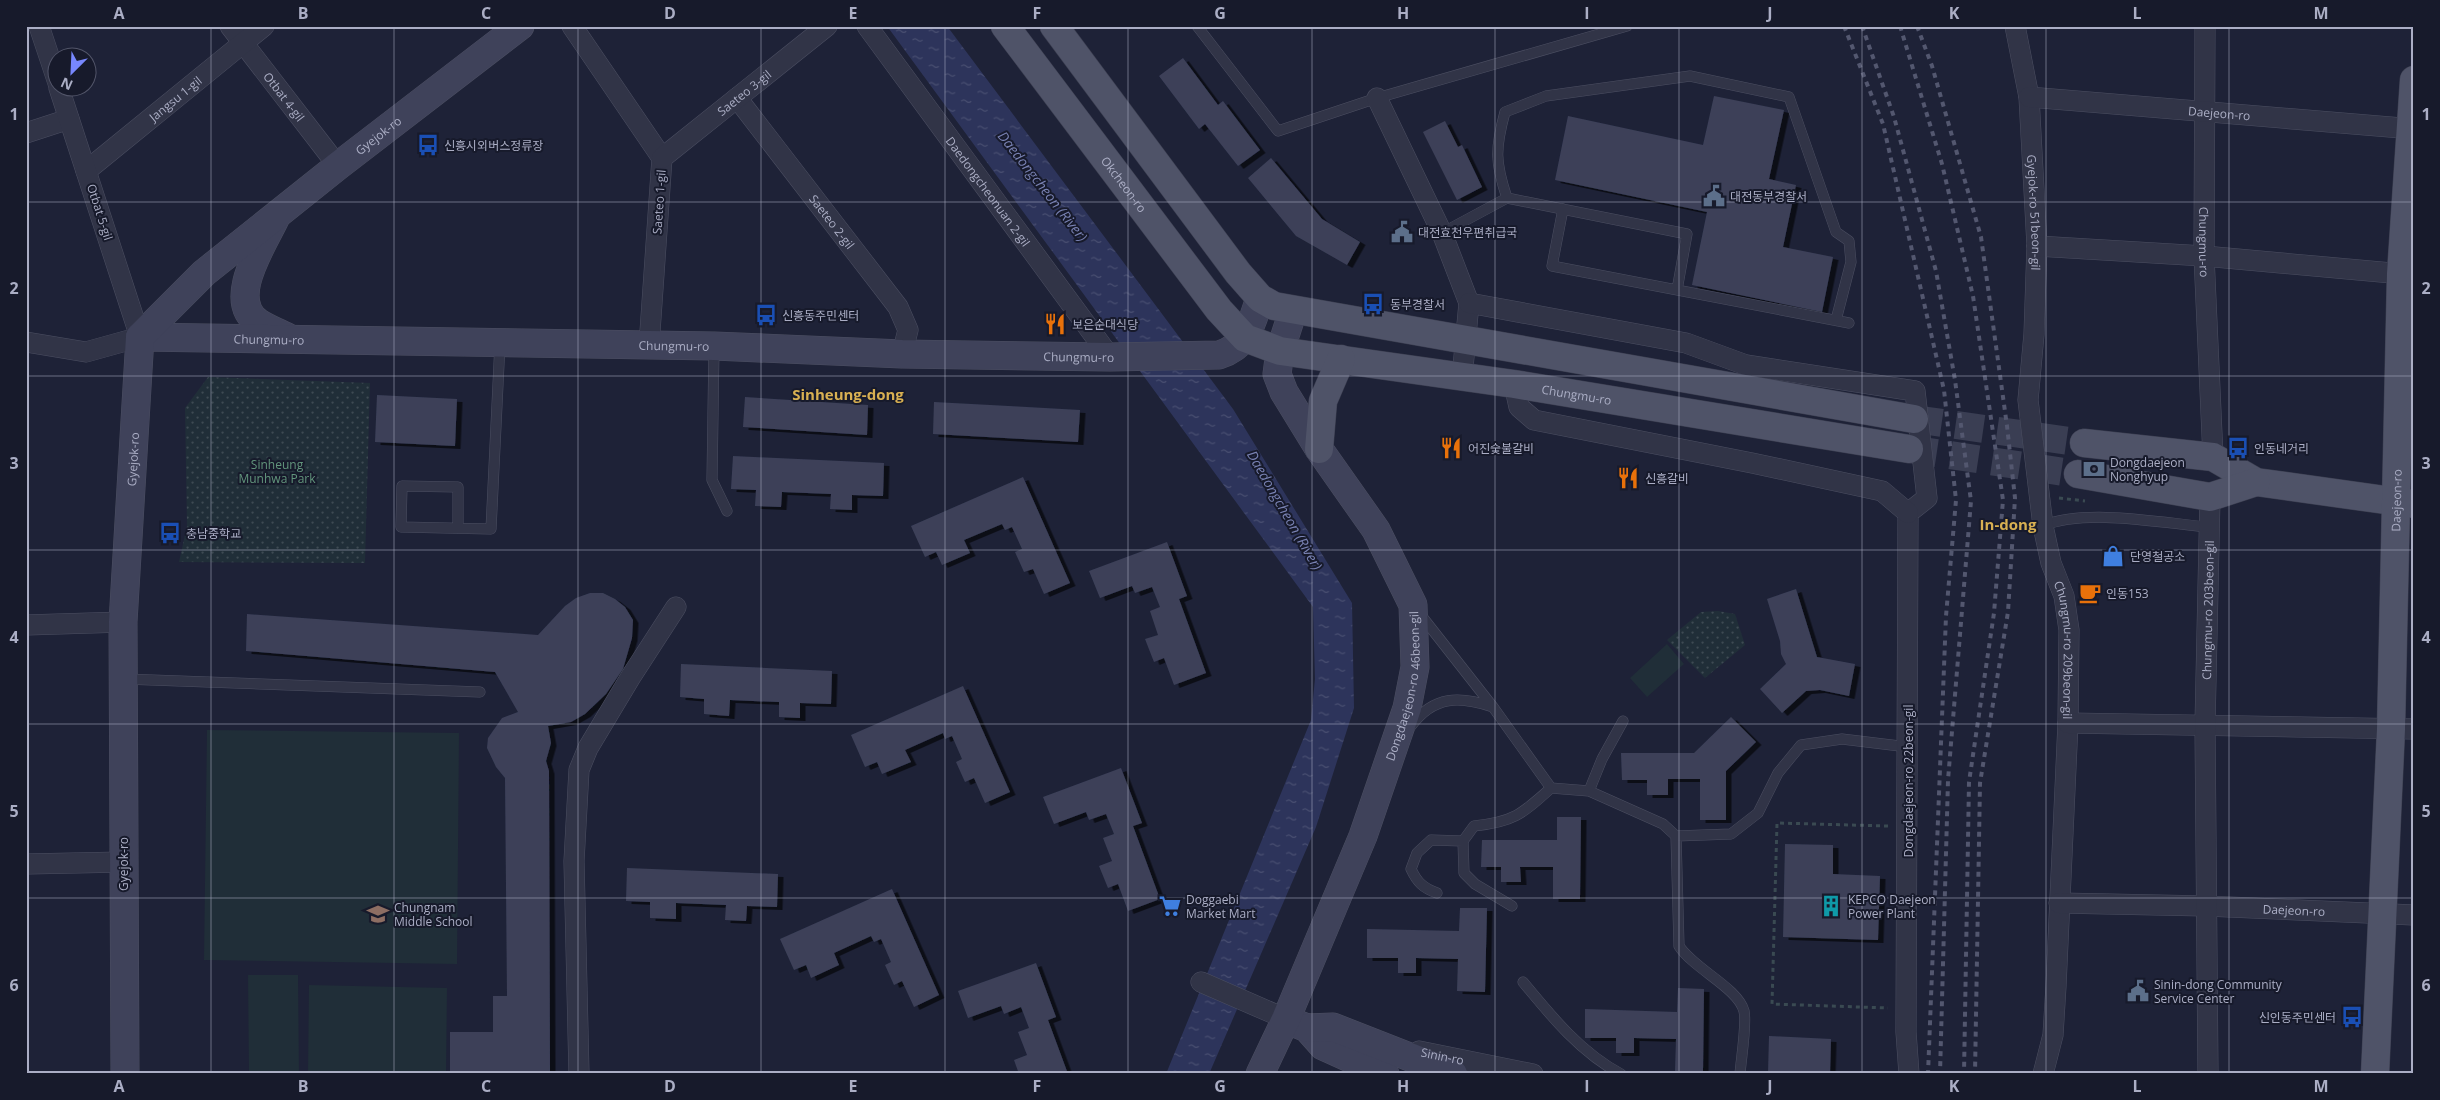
<svg xmlns="http://www.w3.org/2000/svg" width="2440" height="1100" font-family="'Open Sans','Noto Sans KR',sans-serif">
<style>
.park{fill:url(#park-dots)}
.pitch{fill:#202e38}
.water{fill:url(#water-ripples)}
.building{fill:#3c4059;filter:url(#shadow)}
.lines{fill:none;stroke-linecap:round;stroke-linejoin:round}
.primary-tunnel{stroke:#3a3e53;stroke-width:28;stroke-dasharray:28 14;stroke-linecap:butt}
.lane-casing{stroke:#4c4f62;stroke-width:11}
.street-casing{stroke:#4c4f62;stroke-width:21}
.secondary-casing{stroke:#4c4f62;stroke-width:29}
.primary-casing{stroke:#3b3e50;stroke-width:29}
.path{stroke:#3a4a52;stroke-width:3;stroke-dasharray:4 4;stroke-linecap:butt}
.lane{stroke:#313447;stroke-width:10}
.street{stroke:#313447;stroke-width:20}
.secondary{stroke:#3f425a;stroke-width:28}
.primary{stroke:#4f5368;stroke-width:28}
.rail{stroke:#53576f;stroke-width:4;stroke-dasharray:5 5;stroke-linecap:butt}
.grid{fill:none;stroke:#abaec5;stroke-width:1;stroke-opacity:0.55}
.labels{text-anchor:middle;dominant-baseline:central;stroke-width:4;stroke-linejoin:round;paint-order:stroke}
.street-label{font-size:12px;fill:#abaec5;stroke:#171a2b}
.poi-label{font-size:12px;fill:#abaec5;stroke:#171a2b;text-anchor:start}
.park-label{font-size:12px;fill:#62957c;stroke:#171a2b}
.water-label{font-size:14px;font-style:italic;fill:#7982b3;stroke:#171a2b}
.quarter-label{font-size:15px;font-weight:bold;fill:#d8b052;stroke:#171a2b}
.neatline{fill:none;stroke:#abaec5;stroke-width:2}
.grid-label{font-size:16px;text-anchor:middle;font-weight:bold;fill:#abaec5}
</style>
<defs>
<pattern id="park-dots" width="8" height="8" patternUnits="userSpaceOnUse" patternTransform="scale(1.25)"><rect width="8" height="8" fill="#202e38"/><path d="M2 2h.1M6 6h.1" fill="none" stroke="#3e4a53" stroke-width="1.8" stroke-linecap="round"/></pattern>
<pattern id="water-ripples" width="26" height="14" patternUnits="userSpaceOnUse" patternTransform="scale(1.25)"><rect width="26" height="14" fill="#2d345b"/><path d="M2 4q2-2 4 0t4 0M15 11q2-2 4 0t4 0" fill="none" stroke="#494f71"/></pattern>
<filter id="shadow"><feDropShadow dx="5.5" dy="3" stdDeviation="0" flood-color="#0009"/></filter>
</defs>
<rect width="100%" height="100%" fill="#1e2237"/>
<!-- park -->
<path class="park" d="M208,377L370,383L365,563L179,562L187,526L185,408Z
M1718,611L1735,614L1745,645L1705,678L1667,640L1701,612Z"/>
<!-- pitch -->
<path class="pitch" d="M1667,644L1684,664L1647,697L1630,678Z
M207,730L459,733L457,964L204,960Z
M248,975H298L299,1074H249Z
M309,985L447,988L446,1074H308Z"/>
<!-- water -->
<path class="water" d="M887,26H947L1233,409L1352,603L1354,708L1316,827L1209,1074H1166L1311,720L1315,679L1313,607Z"/>
<!-- building -->
<path class="building" d="M1183,58L1218,105L1223,101L1260,150L1238,166L1205,124L1199,129L1159,76Z
M1714,96L1784,110L1769,179L1796,185L1783,247L1833,257L1822,312L1692,285L1707,212L1555,180L1568,116L1703,145Z
M1445,121L1458,147L1462,145L1482,187L1457,200L1423,132Z
M1271,158L1322,219L1360,242L1347,265L1296,236L1248,178Z
M377,395L457,399L455,446L375,442Z
M745,397L868,405L867,435L743,427Z
M934,402L1080,410L1078,442L933,434Z
M733,456L884,463L883,496L852,495V510L830,509L831,494L782,492L781,507L755,506L756,490L731,489Z
M1023,477L1070,583L1044,594L1033,569L1024,572L1015,552L1022,549L1012,527L1005,530L1002,524L964,540L970,553L942,565L936,552L925,557L911,526Z
M1167,542L1187,596L1179,599L1206,673L1174,685L1164,658L1154,662L1145,639L1158,635L1150,611L1160,607L1152,587L1135,593L1132,586L1100,598L1089,571Z
M1796,589L1817,657L1855,664L1849,696L1820,690L1806,691L1782,713L1760,689L1786,664L1781,654L1780,641L1767,599Z
M590,593H603L615,599L625,607L633,620L632,638L623,669L606,694L585,714L571,722L548,726L551,743L546,761L549,771L550,1074H450V1032H493V996H507L505,778L496,767L487,748L488,738L502,718L518,712L495,672L246,651L247,614L538,635L565,606L576,598Z
M681,664L832,671L831,704L800,703V718L779,717V702L730,700L729,716L704,714V699L680,697Z
M963,686L1010,792L985,803L974,778L965,782L956,762L962,759L952,736L945,739L943,733L905,750L911,762L882,774L877,762L865,767L851,735Z
M1731,717L1756,742L1726,771V820H1700V779H1668V795H1647V780H1622L1621,753H1694Z
M1121,768L1142,823L1133,826L1160,899L1128,911L1118,884L1108,888L1099,866L1112,861L1103,838L1114,834L1106,814L1089,820L1086,812L1054,824L1043,797Z
M1557,817H1581L1580,899H1553V867H1520L1521,882H1501V867H1481L1482,840H1557Z
M1785,844L1833,845V874L1880,876L1878,940L1783,937Z
M627,868L778,874L777,907L747,906L746,921L725,920L726,905L676,903V919L650,918V902L626,901Z
M892,889L939,995L914,1007L902,981L894,985L885,965L891,962L881,939L874,942L871,936L834,953L839,965L811,978L806,965L794,970L780,939Z
M1460,908H1487L1485,992L1457,991L1458,959L1416,958V973H1398V958H1367V929L1459,931Z
M1036,963L1056,1017L1048,1020L1068,1074H1019L1014,1060L1027,1055L1018,1032L1029,1028L1021,1007L1004,1014L1001,1006L968,1018L958,991Z
M1678,988L1704,989L1703,1072H1675L1676,1039L1634,1038V1053H1616V1038H1585V1009L1677,1012Z
M1769,1036L1831,1039L1830,1074H1768Z"/>
<g class="lines">
<!-- primary-tunnel -->
<path class="primary-tunnel" d="M1914,419L2084,443
M1909,449L2078,474"/>
<!-- lane casing -->
<g class="lane-casing">
<path id="lane" d="M1197,26L1278,131L1377,98L1627,26
M1507,198C1495,162 1495,149 1505,112L1546,96L1690,76L1789,97L1836,232L1849,241L1851,262L1836,320
M1563,209L1552,266L1849,323
M1442,233L1507,198L1687,234L1677,290
M714,347L712,480L727,511
M2043,526C2085,508 2162,523 2208,527
M458,528V487L402,486L401,527L491,529L500,343
M1420,614L1493,707L1551,788L1589,791L1663,824L1676,836L1679,946C1694,969 1738,988 1744,1011C1747,1024 1741,1059 1740,1074
M124,679L480,692
M1411,726C1434,695 1460,696 1493,707
M1589,791L1602,759L1623,721
M1676,836L1731,834L1758,813L1778,773L1801,745L1842,739L1908,747
M1437,893C1423,888 1417,882 1411,869L1417,853L1431,840L1463,841
M1512,906L1475,884L1464,873L1463,841L1474,826C1514,822 1522,814 1551,788
M1523,982C1551,1016 1581,1053 1621,1074"/>
</g>
<!-- street casing -->
<g class="street-casing">
<g id="street">
<path d="M39,26L58,83"/>
<path id="s1" d="M230,26L338,166"/>
<path d="M572,26L662,158L649,346"/>
<path id="s2" d="M867,26L1110,357"/>
<path id="s3" d="M2015,26L2029,97L2037,246L2034,334L2028,400L2043,526L2051,563L2064,596L2069,630L2068,723L2056,986L2053,1035L2043,1074"/>
<path id="s4" d="M2205,26L2204,256L2213,457"/>
<path id="s5" d="M2029,97L2414,129"/>
<path id="s6" d="M737,98L898,307L908,330L902,354"/>
<path d="M1377,98L1442,233L1469,303L1462,378"/>
<path d="M26,133L69,119"/>
<path id="s7" d="M662,158L827,26"/>
<path id="s8" d="M86,171L264,26"/>
<path d="M2037,246L2204,256L2414,275"/>
<path d="M1469,303L1686,343L1746,365L1915,391L1927,498L1908,513L1906,1032L1909,1074"/>
<path d="M26,342L86,352L140,337L59,88"/>
<path d="M1514,384L1519,407L1534,420L1752,463L1882,491L1908,513"/>
<path d="M26,625L123,622"/>
<path d="M2068,723L2414,729"/>
<path d="M26,864L123,862"/>
<path id="s9" d="M2059,903L2206,906L2414,915"/>
<path d="M1201,982L1286,1019"/>
<path id="s10" d="M1419,1051L1533,1074"/>
<path d="M579,1074L574,861L579,770L588,748L630,678L676,607"/>
<path id="s11" d="M2208,1074L2205,725L2210,497"/>
</g>
</g>
<!-- secondary casing -->
<g class="secondary-casing">
<g id="secondary">
<path d="M275,219C262,246 225,301 259,323C268,329 278,332 287,337"/>
<path id="s12" d="M140,337L714,346L902,354L1110,357L1219,355C1248,346 1251,324 1260,298"/>
<path d="M1297,1024L1307,1028L1323,1046L1385,1074"/>
<path d="M1307,1028L1333,1027L1453,1074"/>
<path id="s13" d="M125,1074L123,622L140,337L204,273L338,166L520,26"/>
<path id="s14" d="M1260,1074L1286,1019L1363,836L1407,708L1415,667L1413,605L1376,530L1319,449L1284,392L1277,374L1280,351L1293,311"/>
</g>
</g>
<!-- primary casing -->
<g class="primary-casing">
<g id="primary">
<path id="s15" d="M1005,26L1219,310L1245,338L1280,351L1514,384L1909,449"/>
<path d="M1054,26L1238,273L1260,298L1274,306L1914,419"/>
<path d="M2084,443L2213,457L2256,482L2414,504"/>
<path d="M1319,449L1323,401L1341,359"/>
<path d="M2078,474L2210,497L2256,482"/>
<path id="s16" d="M2375,1074L2391,729L2401,274L2414,80"/>
</g>
</g>
<!-- path -->
<path class="path" d="M2059,498L2085,501
M1888,826L1777,823L1772,1004L1888,1008"/>
<!-- lane -->
<use href="#lane" class="lane"/>
<!-- street -->
<use href="#street" class="street"/>
<!-- secondary -->
<use href="#secondary" class="secondary"/>
<!-- primary -->
<use href="#primary" class="primary"/>
<!-- rail -->
<path class="rail" d="M1844,26L1883,124L1944,390L1956,500L1946,616L1928,1074
M1862,26L1894,117L1936,271L1955,380L1971,501L1948,780L1940,1074
M1900,26L1942,164L1973,296L2003,500L1994,613L1969,782L1964,1074
M1917,26L1932,66L1981,237L2007,426L2015,498L2008,612L1980,783L1975,1074"/>
</g>
<!-- grid -->
<path class="grid" d="M211,26V1074M394,26V1074M578,26V1074M761,26V1074M945,26V1074M1128,26V1074M1312,26V1074M1495,26V1074M1679,26V1074M1862,26V1074M2046,26V1074M2229,26V1074M26,202H2414M26,376H2414M26,550H2414M26,724H2414M26,898H2414"/>
<!-- icons -->
<defs>
<g id="bus-bare" transform="scale(1.725)"><path d="M-5-6H5V4H4V6H2V4H-2V6H-4V4H-5ZM-3.5-4V0h7V-4ZM-3.5 1.2v1.5H-2V1.2ZM2 1.2v1.5H3.5V1.2Z" fill="#1a4fb4" stroke="#171a2b" stroke-width="2.5" paint-order="stroke"/></g>
<g id="civic-bare" transform="scale(1.725)"><path d="M-.6-6.5H3V-4.5H.6V-3L4-1V1h2V6H-6V1h2V-1L-.6-3ZM-1.2 2.5V6h2.4V2.5Z" fill="#5c6f8a" stroke="#171a2b" stroke-width="2.5" paint-order="stroke"/></g>
<g id="restaurant-bare" transform="scale(1.725)"><path d="M-5-6h1v4h1v-4h1v4h1v-4h1v5L-1.5 .5V6h-2V.5L-5-1ZM5-6V6H3V1.5H1.5Q1.5-4 5-6Z" fill="#e8710a" stroke="#171a2b" stroke-width="2.5" paint-order="stroke"/></g>
<g id="bank-bare" transform="scale(1.725)"><path d="M-6-4H6V4H-6ZM0-2.3a2.3 2.3 0 1 0 0 4.6a2.3 2.3 0 1 0 0-4.6Z" fill="#5c6f8a" stroke="#171a2b" stroke-width="2.5" paint-order="stroke"/></g>
<g id="shop-bare" transform="scale(1.725)"><path d="M-5-2.5h2.3a2.7 3.5 0 0 1 5.4 0H5L5.5 6h-11ZM-1.5-2.5h3a1.5 2.3 0 0 0-3 0Z" fill="#3f7fe0" stroke="#171a2b" stroke-width="2.5" paint-order="stroke"/></g>
<g id="cafe-bare" transform="scale(1.725)"><path d="M-5.5-4.5H6V0H3Q3 3.5 0 3.5H-2.5Q-5.5 3.5-5.5 0ZM3-3.2v2h1.7v-2ZM-6 4.5H4V6H-6Z" fill="#e8710a" stroke="#171a2b" stroke-width="2.5" paint-order="stroke"/></g>
<g id="supermarket-bare" transform="scale(1.725)"><path d="M-6-5.5h2.5l.6 2H6L4.5 2H-2.5L-4.4-4H-6ZM-1.5 3.2a1.3 1.3 0 1 0 .1 0ZM3 3.2a1.3 1.3 0 1 0 .1 0Z" fill="#3f7fe0" stroke="#171a2b" stroke-width="2.5" paint-order="stroke"/></g>
<g id="building-bare" transform="scale(1.725)"><path d="M-4-6H4V6H1V3H-1V6H-4ZM-2.5-4.3h1.7v1.8h-1.7ZM.8-4.3h1.7v1.8H.8ZM-2.5-1h1.7V.8h-1.7ZM.8-1h1.7V.8H.8Z" fill="#0f9aa8" stroke="#171a2b" stroke-width="2.5" paint-order="stroke"/></g>
<g id="school-bare" transform="scale(1.725)"><path d="M0-5L7-2L0 1L-7-2ZM-4 1L0 2.5L4 1V4Q0 6-4 4Z" fill="#8d6e63" stroke="#171a2b" stroke-width="2.5" paint-order="stroke"/></g>
</defs>
<g fill-rule="evenodd">
<use href="#bus-bare" x="428" y="145"/>
<use href="#civic-bare" x="1714" y="196"/>
<use href="#civic-bare" x="1402" y="232"/>
<use href="#bus-bare" x="1373" y="304"/>
<use href="#bus-bare" x="766" y="315"/>
<use href="#restaurant-bare" x="1055" y="324"/>
<use href="#restaurant-bare" x="1451" y="448"/>
<use href="#bus-bare" x="2238" y="448"/>
<use href="#bank-bare" x="2094" y="469"/>
<use href="#restaurant-bare" x="1628" y="478"/>
<use href="#bus-bare" x="170" y="533"/>
<use href="#shop-bare" x="2113" y="556"/>
<use href="#cafe-bare" x="2090" y="593"/>
<use href="#supermarket-bare" x="1170" y="906"/>
<use href="#building-bare" x="1831" y="906"/>
<use href="#school-bare" x="378" y="914"/>
<use href="#civic-bare" x="2138" y="991"/>
<use href="#bus-bare" x="2352" y="1017"/>
</g>
<g class="labels">
<!-- street labels -->
<g class="street-label">
<text stroke="none"><textPath href="#s7" startOffset="105">Saeteo 3-gil</textPath></text>
<text stroke="none"><textPath href="#s1" startOffset="89">Otbat 4-gil</textPath></text>
<text stroke="none"><textPath href="#s8" startOffset="115">Jangsu 1-gil</textPath></text>
<text stroke="none"><textPath href="#s5" startOffset="191">Daejeon-ro</textPath></text>
<text stroke="none"><textPath href="#s13" startOffset="1050">Gyejok-ro</textPath></text>
<text stroke="none"><textPath href="#s15" startOffset="198">Okcheon-ro</textPath></text>
<text stroke="none"><textPath href="#s2" startOffset="205">Daedongcheonuan 2-gil</textPath></text>
<text transform="translate(659 202) rotate(-86)">Saeteo 1-gil</text>
<text transform="translate(100 212) rotate(72)">Otbat 5-gil</text>
<text stroke="none"><textPath href="#s3" startOffset="188">Gyejok-ro 51beon-gil</textPath></text>
<text stroke="none"><textPath href="#s6" startOffset="156">Saeteo 2-gil</textPath></text>
<text stroke="none"><textPath href="#s4" startOffset="216">Chungmu-ro</textPath></text>
<text stroke="none"><textPath href="#s12" startOffset="129">Chungmu-ro</textPath></text>
<text stroke="none"><textPath href="#s12" startOffset="534">Chungmu-ro</textPath></text>
<text stroke="none"><textPath href="#s12" startOffset="939">Chungmu-ro</textPath></text>
<text stroke="none"><textPath href="#s15" startOffset="731">Chungmu-ro</textPath></text>
<text stroke="none"><textPath href="#s13" startOffset="615">Gyejok-ro</textPath></text>
<text stroke="none"><textPath href="#s16" startOffset="574">Daejeon-ro</textPath></text>
<text stroke="none"><textPath href="#s11" startOffset="464">Chungmu-ro 203beon-gil</textPath></text>
<text stroke="none"><textPath href="#s3" startOffset="630">Chungmu-ro 209beon-gil</textPath></text>
<text stroke="none"><textPath href="#s14" startOffset="416">Dongdaejeon-ro 46beon-gil</textPath></text>
<text transform="translate(1908 781) rotate(-90)">Dongdaejeon-ro 22beon-gil</text>
<text transform="translate(123 864) rotate(-90)">Gyejok-ro</text>
<text stroke="none"><textPath href="#s9" startOffset="235">Daejeon-ro</textPath></text>
<text stroke="none"><textPath href="#s10" startOffset="24">Sinin-ro</textPath></text>
</g>
<!-- poi labels -->
<g class="poi-label">
<text x="444" y="145">신흥시외버스정류장</text>
<text x="1730" y="196">대전동부경찰서</text>
<text x="1418" y="232">대전효천우편취급국</text>
<text x="1390" y="304">동부경찰서</text>
<text x="782" y="315">신흥동주민센터</text>
<text x="1072" y="324">보은순대식당</text>
<text x="1468" y="448">어진숯불갈비</text>
<text x="2254" y="448">인동네거리</text>
<text x="2110" y="462">Dongdaejeon<tspan x="2110" dy="14">Nonghyup</tspan></text>
<text x="1645" y="478">신흥갈비</text>
<text x="186" y="533">충남중학교</text>
<text x="2130" y="556">단영철공소</text>
<text x="2106" y="593">인동153</text>
<text x="1186" y="899">Doggaebi<tspan x="1186" dy="14">Market Mart</tspan></text>
<text x="1848" y="899">KEPCO Daejeon<tspan x="1848" dy="14">Power Plant</tspan></text>
<text x="394" y="907">Chungnam<tspan x="394" dy="14">Middle School</tspan></text>
<text x="2154" y="984">Sinin-dong Community<tspan x="2154" dy="14">Service Center</tspan></text>
<text x="2336" y="1017" text-anchor="end">신인동주민센터</text>
</g>
<!-- park labels -->
<g class="park-label">
<text x="277" y="464">Sinheung<tspan x="277" dy="14">Munhwa Park</tspan></text>
</g>
<!-- water labels -->
<g class="water-label">
<text transform="translate(1043 186) rotate(52)">Daedongcheon (River)</text>
<text transform="translate(1285 510) rotate(60)">Daedongcheon (River)</text>
</g>
<!-- quarter labels -->
<g class="quarter-label">
<text x="848" y="394">Sinheung-dong</text>
<text x="2008" y="524">In-dong</text>
</g>
</g>
<!-- border -->
<rect width="2440" height="1100" fill="none" stroke="#171a2b" stroke-width="55"/>
<!-- north arrow -->
<g transform="translate(72 72) rotate(204)"><circle r="24" fill="#171a2b" stroke="#525569"/>
<path d="M0-4L9 19L0 12L-9 19Z" fill="#7787fd"/>
<text y="-8" font-size="14" font-weight="bold" text-anchor="middle" fill="#abaec5">N</text>
</g>
<rect x="28" y="28" width="2384" height="1044" class="neatline"/>
<g class="grid-label">
<text x="119" y="19">A</text>
<text x="303" y="19">B</text>
<text x="486" y="19">C</text>
<text x="670" y="19">D</text>
<text x="853" y="19">E</text>
<text x="1037" y="19">F</text>
<text x="1220" y="19">G</text>
<text x="1403" y="19">H</text>
<text x="1587" y="19">I</text>
<text x="1770" y="19">J</text>
<text x="1954" y="19">K</text>
<text x="2137" y="19">L</text>
<text x="2321" y="19">M</text>
<text x="14" y="120">1</text>
<text x="2426" y="120">1</text>
<text x="14" y="294">2</text>
<text x="2426" y="294">2</text>
<text x="14" y="469">3</text>
<text x="2426" y="469">3</text>
<text x="14" y="643">4</text>
<text x="2426" y="643">4</text>
<text x="14" y="817">5</text>
<text x="2426" y="817">5</text>
<text x="14" y="991">6</text>
<text x="2426" y="991">6</text>
<text x="119" y="1092">A</text>
<text x="303" y="1092">B</text>
<text x="486" y="1092">C</text>
<text x="670" y="1092">D</text>
<text x="853" y="1092">E</text>
<text x="1037" y="1092">F</text>
<text x="1220" y="1092">G</text>
<text x="1403" y="1092">H</text>
<text x="1587" y="1092">I</text>
<text x="1770" y="1092">J</text>
<text x="1954" y="1092">K</text>
<text x="2137" y="1092">L</text>
<text x="2321" y="1092">M</text>
</g>
</svg>
